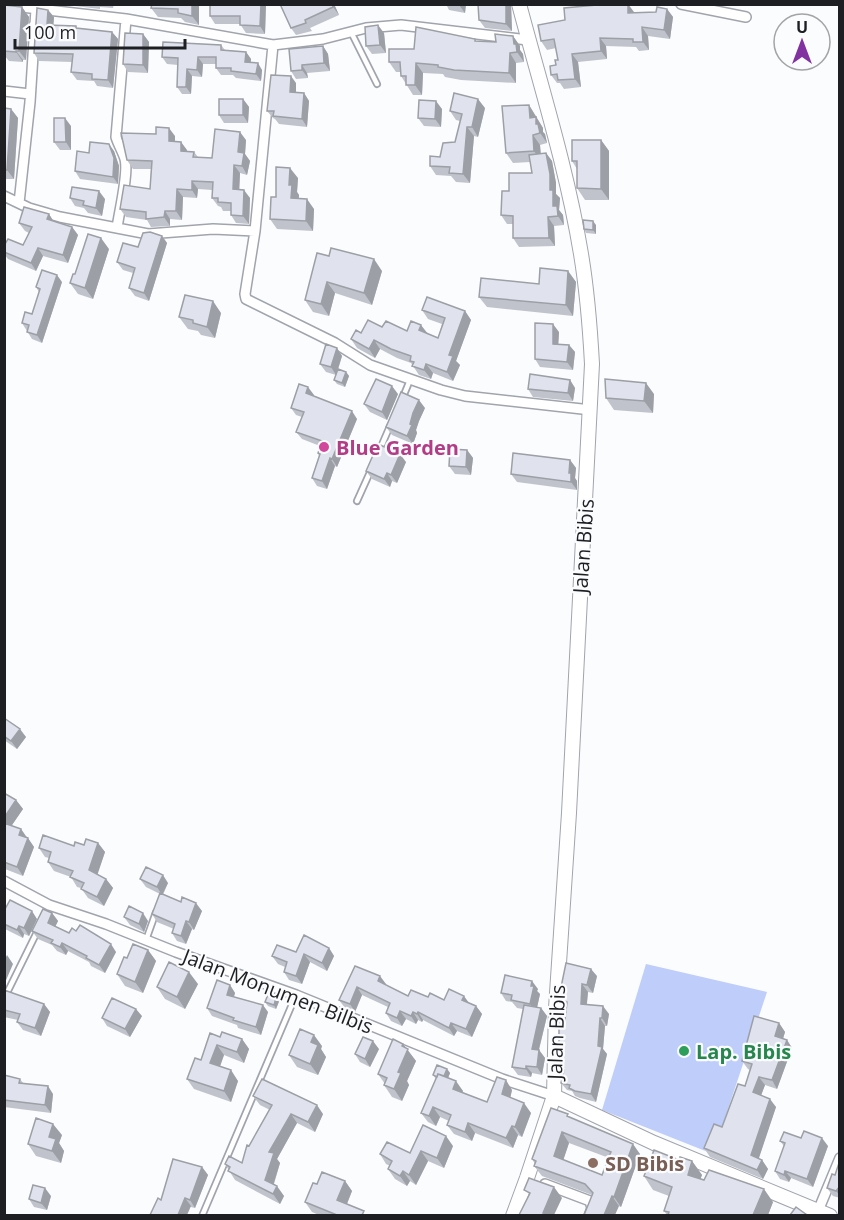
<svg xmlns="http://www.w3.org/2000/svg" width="844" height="1220" font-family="'Open Sans',sans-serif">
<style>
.green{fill:#becdf9}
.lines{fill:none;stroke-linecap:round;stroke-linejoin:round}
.lane-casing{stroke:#a1a4ad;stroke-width:8}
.street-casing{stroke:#a1a4ad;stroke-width:12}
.secondary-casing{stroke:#a1a4ad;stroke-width:16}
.lane{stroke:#fff;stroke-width:4.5}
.street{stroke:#fff;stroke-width:9}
.secondary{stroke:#fff;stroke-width:14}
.wall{fill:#c1c3cc;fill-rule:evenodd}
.shaded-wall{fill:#9d9fa6}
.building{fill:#e0e3ed;stroke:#9d9fa6;stroke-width:1.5;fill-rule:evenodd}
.hotel-dot{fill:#d1479c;stroke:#fbfcfe;stroke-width:2}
.leisure-dot{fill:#2e9e5b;stroke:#fbfcfe;stroke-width:2}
.education-dot{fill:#8d6e63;stroke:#fbfcfe;stroke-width:2}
.labels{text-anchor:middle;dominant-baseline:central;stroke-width:4.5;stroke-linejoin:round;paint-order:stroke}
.hotel-label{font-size:20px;font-weight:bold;fill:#b23c85;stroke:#fbfcfe;text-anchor:start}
.street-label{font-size:20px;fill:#1d1f22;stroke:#fbfcfe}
.leisure-label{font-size:20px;font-weight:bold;fill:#27864d;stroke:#fbfcfe;text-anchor:start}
.education-label{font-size:20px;font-weight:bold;fill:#785e54;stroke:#fbfcfe;text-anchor:start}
</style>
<rect width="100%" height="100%" fill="#fbfcfe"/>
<!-- green -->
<path class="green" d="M646,964L767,992L713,1154L602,1110Z"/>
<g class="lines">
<!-- lane casing -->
<g class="lane-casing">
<path id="lane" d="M351,32L377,84
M403,397L410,380
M380,449L390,426
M357,501L371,470
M146,940L156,912
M4,999L37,932
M202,1216L296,995"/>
</g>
<!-- street casing -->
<g class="street-casing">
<path id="street" d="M681,4L746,17
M4,5L126,19L273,45L323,39L366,28L401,25L528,40
M273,45L255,231L245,294L246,299L335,343L370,365L441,390L465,396L591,410
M4,91L30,94
M4,196L29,208L60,217L148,234L213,229L255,231
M19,203L30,102L36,9
M117,228C119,212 129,173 125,159C123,152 118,144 116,137L126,19
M4,881L49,905L106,924L176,952L296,995L502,1079L554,1096
M545,1184L590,1201L592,1208L589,1216
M818,1211L840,1158"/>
</g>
<!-- secondary casing -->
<g class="secondary-casing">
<path id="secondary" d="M554,1096L654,1143L830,1216
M513,1216L527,1178L554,1096L556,1008L569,813L592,364C590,327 587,290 581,254C567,169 541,87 519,4"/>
</g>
<!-- lane -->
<use href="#lane" class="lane"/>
<!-- street -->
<use href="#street" class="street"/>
<!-- secondary -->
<use href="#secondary" class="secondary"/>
</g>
<!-- wall -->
<path class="wall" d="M59,4H114L113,8L100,7V9Z
M199,4V25L185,22L181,18L158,17L151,8Z
M210,4H266L265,34L246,33L240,24H215L210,16Z
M280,4H334L339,15L310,28L312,31L296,35L291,28Z
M446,4H466L465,13L449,10Z
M511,4L512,31L485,28L479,20Z
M4,5L22,7L29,17L26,60H23V62L9,61L4,55Z
M667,9L673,17L670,39L648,36L649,50L639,51L636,47L606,46L607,59L578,62L581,87L564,89L560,83H557L551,75L558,60L556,48L547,50L541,41L634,13L656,12Z
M48,10L54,17L53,25L76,26L77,28L112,32L118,39L113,88L97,86L94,81L77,80L71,72L72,62L39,61L34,53Z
M384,33L386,53L372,54L366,46Z
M143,34L149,42L148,73L128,72L123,64Z
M513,36L520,46V50L523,54L524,62L516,63V83L461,80L445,77L443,74L423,73L422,95H413L401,76V72H396L389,62L414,49L475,39L476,41L496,42Z
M221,45L225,50L246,52L251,59V62L262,70L261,81L236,78L233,75H221L216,68V64H203L202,77L192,76L191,94H182L177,87L178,65L167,64L162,57Z
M323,46L328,54L330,71L307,73L308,78L296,79L291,71Z
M296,83V92L304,93L309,101L307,127L279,124L275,119L273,118L267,111Z
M243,99L249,107L248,123H224L219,115Z
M529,105L543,128V132L545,134L547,143L540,145L541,153H546L552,161L556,183V194L560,198L559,210L563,215L564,225L554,226L555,246L519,247L513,238V224H507L501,215L509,191L532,173L530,162L513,163L506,153Z
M4,108L11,109L18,118L14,179H4Z
M485,108L478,137L474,136L470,183L456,182L451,176L436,175L430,166L455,142L460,121L456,120L450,111Z
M442,109L441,127L424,126L418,118Z
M71,126V150H60L54,142Z
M175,136V142H181L187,151L194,152L198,157L212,158L246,140L245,154L250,161L247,175L240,173L239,189L250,198L249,224L236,223L231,215V211H223L221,207L218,206L212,198V190L198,189L197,198L183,197L182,220L170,219V226L151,227L147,220L126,217L120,209L150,189L151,169H133L127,160Z
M601,140L609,151V200H585L577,188V169L572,161Z
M114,151L119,166L118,184L80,179L75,171L89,153Z
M298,178L297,192L299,195V199L314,209L313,231L277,229L270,219L276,197Z
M70,198L105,199L102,216L88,213L84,208L75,206Z
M49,214L53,221L72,227L78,235L68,263L43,256L36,271L8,259L4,254V246L23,245L29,233L25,231L19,223Z
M596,225V234L586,233L584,229Z
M162,236L167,243L149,301L135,296L129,288L133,273L123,270L117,262L138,247Z
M109,249L93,299L78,294L70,283L75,274Z
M329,256L382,271L372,305L335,293L329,316L313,312L305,300Z
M568,271L576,282L573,316L487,307L479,297L539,284Z
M62,282L42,343L32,339L22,323L32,314L39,292L36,287Z
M422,310L465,311L471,320L456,361L460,365L453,381L433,373L431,379L419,375L411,363L397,358L380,349L375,358L357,348L351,339L361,333L382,327L427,333L438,338L442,324L428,319Z
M221,313L215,338L201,335L198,331L188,329L179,317Z
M559,332L558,344L569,345L575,352L573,370L540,367L535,359Z
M337,348L342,356L338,370L346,372L349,376L345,387L337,384L334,380L336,375L326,372L320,364Z
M570,380L575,388L573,401L533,397L528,389Z
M398,394L387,420L370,412L364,404Z
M654,394L653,413L614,410L606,398Z
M314,395L313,396L357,419L337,467L335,466L327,489L317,486L312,478L319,456L318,453L320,446L302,439L296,432L302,417L296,415L291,408Z
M425,408L419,421L416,430L417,433L413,444L392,435L386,427Z
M467,450L473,458L471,475L455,474L449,466Z
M570,460L576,468L575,478L577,481V490L517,482L511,474Z
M406,462L397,483L392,481L390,487L372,479L366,471Z
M5,718L26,737L17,749L4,740Z
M4,793L16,800L23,809L11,826L21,829L34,847L23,876L5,869L4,868Z
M98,843L105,852L97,874L106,879L113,888L104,906L88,898L81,888L77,887L71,877L54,871L48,862L49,858L45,857L39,848L74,846Z
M140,879L168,883L163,895L202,911L194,930L192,929L186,944L177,941L172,933L174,929L157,922L152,914L160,894L146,887Z
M4,911L37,919L29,936L24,934L23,938L5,929Z
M52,913L58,921L55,927L116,952L105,973L91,966L89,962L68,951L66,955L57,951L52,945L38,939L32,931Z
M124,917L148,921L144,932L130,925Z
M329,948L334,956L327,971L310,962L302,984L289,980L284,972L285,967L278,964L272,956L296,952Z
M148,950L156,961L143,993L125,986L117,974L127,958Z
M355,966L385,985L408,996L469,1003L476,1006L482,1014L472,1037L457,1031L454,1036L423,1020L422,1022L418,1020L416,1024L406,1019L402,1026L391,1021L386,1013L388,1007L362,995L355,1012L345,1008L339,1000Z
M597,976L593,993L588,992L587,1004L609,1014L607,1026H605L603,1049L607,1054L596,1102L580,1098L575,1096L572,1091L567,1090L561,1083L563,1073L560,1069L562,1059L559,1053L567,1007L563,1001V995L560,992Z
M198,984L185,1009L165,999L157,987Z
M230,985L235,993L234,997L268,1012L261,1035L238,1028L237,1025L212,1016L207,1008Z
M538,989L537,991L540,994L537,1008H541L547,1016L539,1050L545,1058L542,1075L532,1073L531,1077L518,1075L512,1067L523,1009L517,1008L512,1002L506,1001L501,993Z
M4,990L44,1004L50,1012L41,1036L23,1030L17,1022L18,1020L4,1017Z
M280,999L276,1009L268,1006L265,1002Z
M142,1016L130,1037L107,1026L102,1018Z
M779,1023L785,1032L783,1039L787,1040L792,1048L777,1089L765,1085L761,1095L776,1107L758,1159L762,1160L768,1169L763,1179L710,1157L704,1148L722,1127L745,1086L750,1070L748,1069L742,1061Z
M220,1037L242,1039L249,1049L244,1063L224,1055L220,1067L238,1081L231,1102L194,1089L187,1079Z
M403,1044L416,1061L407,1081L409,1085L402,1101L392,1097L384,1085L385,1084L378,1074Z
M322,1046L321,1049L326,1057L318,1075L297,1067L289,1055Z
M379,1049L370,1067L360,1062L355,1054Z
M447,1069L450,1073L448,1078L463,1091L462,1093L487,1102L512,1090L510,1097L531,1113L522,1137L518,1135L513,1148L475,1133L472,1141L454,1134L447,1125L449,1121L440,1117L436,1126L428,1122L421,1113L436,1079L433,1075Z
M4,1075L20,1079L23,1083L53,1094L51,1113L4,1107Z
M253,1096L323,1114L315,1132L297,1123L277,1159L280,1163L274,1184L284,1196L280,1204L235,1180L225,1164L242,1163L249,1146L270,1110L260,1105Z
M571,1118L640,1154L621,1207L592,1195L542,1176L534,1166L535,1164L532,1159ZM569,1143L609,1158L602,1175L563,1160Z
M62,1135L59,1143L64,1151L61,1163L36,1156L28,1144Z
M801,1138L828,1146L813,1187L791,1178L789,1182L780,1179L775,1171L784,1146L780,1141Z
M453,1146L444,1168L428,1161L416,1185L410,1181L407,1186L395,1179L388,1169L390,1166L386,1164L380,1154L410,1153Z
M679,1160L692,1161L702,1175L700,1179L773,1202L768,1215H667L664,1211L669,1196L653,1190L644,1176Z
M840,1160V1198L833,1196L827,1188L835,1175Z
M202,1167L208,1175L195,1208L161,1200Z
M345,1181L352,1191L347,1204L362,1215H319L312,1212L305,1202L317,1184Z
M51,1196L47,1210L34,1207L29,1199Z"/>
<!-- shaded-wall -->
<path class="shaded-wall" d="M192,4H199V25L192,16Z
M261,4H266L265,34L260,26Z
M332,4H334L339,15L333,7Z
M459,4H466L465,13L459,5Z
M506,4H511L512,31L506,24Z
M628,4L634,12V21L628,13Z
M22,7L29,17L26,60L19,51Z
M667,9L673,17L670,39L664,30Z
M48,10L54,17L53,32L47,25Z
M378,25L384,33L386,53L380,45Z
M642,27L648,36L649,50L643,42Z
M112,32L118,39L113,88L108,80Z
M143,34L149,42L148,73L143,65Z
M513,36L520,46V50L523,54L524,62L517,52L514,44Z
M600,38L606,46L607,59L601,51Z
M323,46L328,54L330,71L324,63Z
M16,51L23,60V62L16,52Z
M246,52L251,59L250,69L245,62Z
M510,53L516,63V83L509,73Z
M572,54L578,62L581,87L575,79Z
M198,57L203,64L202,77L197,70Z
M258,63L262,70L261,81L256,74Z
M416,63L423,73L422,95L415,85Z
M302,65L307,73L308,78L302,70Z
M187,69L192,76L191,94L186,87Z
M291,76L296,83V100L290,92Z
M304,93L309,101L307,127L302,119Z
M243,99L249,107L248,123L243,115Z
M478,99L485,108L478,137L472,127Z
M436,101L442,109L441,127L435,119Z
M529,105L543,128V132L545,134L547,143L530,118Z
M11,109L18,118L14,179L7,170Z
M65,118L71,126V150L66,142Z
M467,127L474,136L470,183L463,174Z
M169,128L175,136V150L169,141Z
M240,132L246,140L245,154L250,161L247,175L242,166L238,152Z
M533,135L540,145L541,161L534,151Z
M601,140L609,151V200L601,189Z
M181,142L187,150L186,159L181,151Z
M109,144L114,151L119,166L118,184L113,177Z
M546,153L552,161L556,183V194L560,198L559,210L563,215L564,225L558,216L553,206L550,190Z
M234,165L240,173L239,197L233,189Z
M290,168L298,178L297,192L299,195L298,208L291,198L289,185Z
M192,181L198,189L197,198L192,190Z
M177,189L183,197L182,220L176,211Z
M244,190L250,198L249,224L243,216Z
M99,191L105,199L102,216L96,208Z
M307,199L314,209L313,231L306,221Z
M165,211L170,219V226L164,217Z
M49,214L54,222L47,219Z
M548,217L554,226L555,246L549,238Z
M593,221L596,225V234L593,230Z
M72,227L78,235L68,263L63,255Z
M162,236L167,243L149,301L144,293Z
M101,238L109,249L93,299L85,288Z
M38,248L43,256L36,271L31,263Z
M374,259L382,271L372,305L364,293Z
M568,271L576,282L573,316L566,305Z
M57,275L62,282L42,343L37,335Z
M327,282L335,293L329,316L321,304Z
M213,301L221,313L215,338L207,327Z
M465,311L471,320L456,361L460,365L453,381L447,372L449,355Z
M553,324L559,332L558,351L553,344Z
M421,325L428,334L419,330Z
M374,340L380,349L375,358L369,349Z
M569,345L575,352L573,370L567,362Z
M337,348L342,356L336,375L331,367Z
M426,364L433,373L431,379L424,370Z
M346,372L349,376L345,387L342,383Z
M570,380L575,388L573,401L568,393Z
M646,383L654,394L653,413L644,401Z
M392,386L398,394L387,420L382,412Z
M308,387L314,395L312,401L306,393Z
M419,400L425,408L419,421L416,430L417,433L413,444L407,436L413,413Z
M352,411L357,419L337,467L332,459Z
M467,450L473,458L471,475L466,467Z
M400,454L406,462L397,483L391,475Z
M330,458L335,466L327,489L322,481Z
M570,460L576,468L575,478L577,481V490L571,482L569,473Z
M387,473L392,481L390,487L384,479Z
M20,729L26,737L17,749L11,741Z
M16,800L23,809L8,831L4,826V818Z
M21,829L27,838L19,835Z
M28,838L34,847L23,876L17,867Z
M98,843L105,852L96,879L89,870Z
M163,875L168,883L162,895L157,887Z
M106,879L113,888L104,906L97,897Z
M196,903L202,911L194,930L189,922Z
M32,911L37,919L29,936L24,928Z
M52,913L58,921L53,931L48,923Z
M143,913L148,921L144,932L139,924Z
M186,921L192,929L186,944L181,936Z
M19,926L24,934L23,938L17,930Z
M62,943L68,951L66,955L60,947Z
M111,944L116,952L105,973L99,965Z
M329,948L334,956L327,971L322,963Z
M148,950L156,961L143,993L135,982Z
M304,954L310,962L302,984L296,976Z
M7,955L13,964L4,985V961Z
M591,969L597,976L593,993L587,985Z
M189,972L198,984L185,1009L177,997Z
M380,976L386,984L383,989L378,981Z
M532,981L538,989L537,991L540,994L536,1012L530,1004Z
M582,984L588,992L586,1011L581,1004Z
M230,985L235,993L232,1002L227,995Z
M357,987L362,995L355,1012L350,1004Z
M277,995L280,999L276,1009L274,1005Z
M464,996L469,1003L462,1000Z
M44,1004L50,1012L41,1036L35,1028Z
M263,1005L268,1012L261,1035L256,1027Z
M476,1006L482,1014L472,1037L466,1029Z
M603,1006L609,1014L607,1026L602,1018Z
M541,1008L547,1016L537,1057L532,1049Z
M136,1009L142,1016L130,1037L125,1029Z
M400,1011L406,1019L402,1026L397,1018Z
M413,1012L418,1020L416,1024L411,1016Z
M418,1012L423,1020L422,1022L417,1014Z
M600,1018L605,1026L603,1049L607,1054L596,1102L591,1094L598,1046Z
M451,1023L457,1031L454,1036L449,1028Z
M779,1023L785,1032L781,1045L775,1036Z
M314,1035L322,1046L321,1049L326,1057L318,1075L310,1064L311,1042Z
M242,1039L249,1049L244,1063L237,1052Z
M787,1040L792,1048L777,1089L772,1080Z
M373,1041L379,1049L370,1067L365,1059Z
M403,1044L416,1061L407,1081L409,1085L402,1101L394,1089Z
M217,1045L224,1055L217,1074L210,1063Z
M539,1050L545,1058L542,1075L537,1067Z
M526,1066L532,1073L531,1077L526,1069Z
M447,1069L450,1073L446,1083L444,1079Z
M231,1070L238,1081L231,1102L224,1091Z
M759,1077L765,1085L759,1101L753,1092Z
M506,1080L512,1090L509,1104L502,1094Z
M456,1081L463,1091L459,1099L453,1089Z
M48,1086L53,1094L51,1113L45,1105Z
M770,1099L776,1107L757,1164L751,1155Z
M524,1103L531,1113L522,1137L515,1127Z
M317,1105L323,1114L315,1132L308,1122Z
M433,1107L440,1117L436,1126L429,1116Z
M291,1114L297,1123L277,1159L280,1163L272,1189L265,1180L269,1152Z
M468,1123L475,1133L472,1141L465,1132Z
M53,1124L62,1135L59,1143L64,1151L61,1163L52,1151L49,1137Z
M512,1126L518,1135L513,1148L506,1138Z
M562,1132L569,1143L561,1167L554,1156Z
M446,1136L453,1146L444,1168L437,1158Z
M822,1138L828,1146L813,1187L807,1179Z
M633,1144L640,1154L621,1207L614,1197Z
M421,1151L428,1161L416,1185L409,1175Z
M762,1160L768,1169L763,1179L757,1170Z
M692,1161L702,1175L697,1188L688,1175Z
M202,1167L208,1175L195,1208L190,1200Z
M403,1171L410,1181L407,1186L400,1176Z
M785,1171L791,1178L789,1182L784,1175Z
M345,1181L352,1191L344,1211L337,1200Z
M277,1186L284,1196L280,1204L273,1194Z
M840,1186V1196L836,1191Z
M554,1187L562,1198L554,1215H545L543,1213Z
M45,1188L51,1196L47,1210L41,1203Z
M764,1189L773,1202L768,1215H753Z
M612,1196L619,1206L615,1215H604Z
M185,1198L191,1206L187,1215H178Z"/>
<!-- building -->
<path class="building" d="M152,4H192V16L178,13V9L151,8Z
M210,4H261L260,26L240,25V16H210Z
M280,4H332L333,7L305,20L306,23L291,28Z
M478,4H506V24L479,20Z
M608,4H628V13L656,12L657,7L667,9L664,30L642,27L643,42H633V39L600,38L601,51L572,54L575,79L558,80L557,74L551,75L550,66L556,65L555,60H558L554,39L541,41L538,25L565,20L564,8Z
M4,5L22,7L19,51H16V52L4,51Z
M37,8L48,10L47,25L76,26V28L112,32L108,80L92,79V74L71,72L73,54L34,53Z
M378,25L380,45L366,46L365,27Z
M416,27L475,39V41L496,42L495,34L513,36L514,44H516L517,52L510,53L509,73L454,70L438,67V65L416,63L415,85H406V76H401L400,62H389V49H414Z
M125,33L143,34V65L123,64Z
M163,42L221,45V50L246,52L245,62L258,63L256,74L231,71V68H216V57H198L197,70L187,69L186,87H177L178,58L162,57Z
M323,46L324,63L302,65V70L291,71L289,49Z
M271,75L291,76L290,92L304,93L302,119L273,116L274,111H267Z
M454,93L478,99L472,127H467L463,174L449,173L450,167L430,166V156L440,157L443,143L455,142L462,114L450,111Z
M219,99H243V115H219Z
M419,100L436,101L435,119L418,118Z
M529,105L530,118L536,117V124H538L540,133L533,135L534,151L506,153L502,106Z
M4,108L11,109L7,170H4Z
M54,118H65L66,142H54Z
M156,127L169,128V141L181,142V151L194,152L193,157L212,158L215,129L240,132L238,152L244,153L242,166L234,165L233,189L244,190L243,216L231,215V203L218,202V198H212L213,182L192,181V190L177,189L176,211H165L164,217L146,219V212L120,209L124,185L150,189L152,161L127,160L121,133L156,134Z
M572,140H601V189L577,188V161H572Z
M90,142L109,144L114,158L113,177L75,171L77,151L89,153Z
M546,153L550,174V190H553V206H557L558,216L548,217L549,238H513V216L501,215L502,191H509V173H532L529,155Z
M276,167L290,168L289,185H292L291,198L307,199L306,221L270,219L271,197H276Z
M72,187L99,191L96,208L83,205L84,201L70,198Z
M24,207L49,214L47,219L72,227L63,255L38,248L31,263L4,252V246L8,239L23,245L32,227L19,223Z
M583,220L593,221V230L584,229Z
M150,232L162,236L144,293L129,288L135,268L117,262L123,243L138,247L143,233Z
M88,234L101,238L85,288L70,283L73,274H75Z
M331,248L374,259L364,293L327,282L321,304L305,300L317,253L329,256Z
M540,268L568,271L566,305L479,297L481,278L539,284Z
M42,270L57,275L37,335L27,332L29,325L22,323L25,312L32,314L40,289L36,287Z
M185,295L213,301L207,327L193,323V320L179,317Z
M427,297L465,311L449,355L453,356L447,372L426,364L424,370L412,366L414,362L410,361L411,356L391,349L374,340L369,349L351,339L356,330L361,333L368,320L382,327L386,321L407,331L411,321L421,325L419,330L438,338L445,318L422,310Z
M535,323L553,324V344L569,345L567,362L535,359Z
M326,344L337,348L331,367L320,364Z
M338,369L346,372L342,383L334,380Z
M530,374L570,380L568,393L528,389Z
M376,379L392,386L382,412L364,404Z
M605,379L646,383L644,401L606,398Z
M299,384L308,387L306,393L352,411L332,459L330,458L322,481L312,478L320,454L318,453L322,441L296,432L304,412L291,408Z
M401,392L419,400L413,413L410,424L412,425L407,436L386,427Z
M378,444L400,454L391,475L387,473L384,479L366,471Z
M450,449L467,450L466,467L449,466Z
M513,453L570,460L569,473H571V482L511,474Z
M4,718L20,729L11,741L4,736Z
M4,793L16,800L4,818Z
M4,823L21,829L19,835L28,838L17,867L4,862Z
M43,835L74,846L75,842L84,845L86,839L98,843L89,870L106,879L97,897L81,889L84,883L70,877L73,871L48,862L51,852L39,848Z
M146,867L163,875L157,887L140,879Z
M160,893L181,902L182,897L196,903L189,922L186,921L181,936L172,933L175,924L152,914Z
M10,900L32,911L24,928L19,926L17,930L4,924V911Z
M129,906L143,913L139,924L124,917Z
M43,909L52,913L48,923L69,933L72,928L76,931L80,925L111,944L99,965L86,958L87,956L62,943L60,947L51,943L53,940L32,931Z
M304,935L329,948L322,963L304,954L296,976L284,972L287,962L272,956L277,945L296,952Z
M133,944L148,950L135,982L117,974L124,957L127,958Z
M169,962L189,972L177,997L157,987Z
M566,963L591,969L587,985L582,984L581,1004L603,1006L602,1018H600L598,1046L602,1047L591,1094L575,1091L569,1088L570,1085L561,1083L564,1070L560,1069L563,1054L559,1053V1028L561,1019L565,1020L567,1002L563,1001V992H560Z
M355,966L380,976L378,981L408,996L411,990L428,997L430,993L444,1000L449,989L464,996L462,1000L476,1006L466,1029L451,1023L449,1028L418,1012L417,1014L413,1012L411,1016L400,1011L397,1018L386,1013L390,1003L357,987L350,1004L339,1000Z
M505,975L532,981L531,986H534L530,1004L511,1000L512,995L501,993Z
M217,980L230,985L227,995L263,1005L256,1027L233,1020L234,1018L207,1008Z
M4,990L44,1004L35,1028L17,1022L20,1014L4,1010Z
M269,992L277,995L274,1005L265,1002Z
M112,998L136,1009L125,1029L102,1018Z
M524,1005L541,1008L532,1049L539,1050L537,1067L526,1066V1069L512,1067Z
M754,1016L779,1023L775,1036L787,1040L772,1080L759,1077L753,1092L770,1099L751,1155L762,1160L757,1170L704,1148L714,1124L722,1127L738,1084L745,1086L752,1064L742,1061Z
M300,1029L314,1035L311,1042L318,1045L310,1064L289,1055Z
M222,1032L242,1039L237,1052L217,1045L210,1063L231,1070L224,1091L187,1079L195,1058L201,1060L210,1033L220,1037Z
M363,1037L373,1041L365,1059L355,1054Z
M393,1039L403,1044L402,1046L408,1049L398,1072L401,1073L394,1089L384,1085L387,1078L378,1074Z
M437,1065L447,1069L444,1076L438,1074L437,1077L433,1075Z
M438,1074L456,1081L453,1089L487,1102L497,1077L506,1080L502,1094L524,1103L515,1127L512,1126L506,1138L468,1123L465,1132L447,1125L451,1115L433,1107L429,1116L421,1113Z
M4,1075L20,1079L19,1083L48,1086L45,1105L4,1100Z
M262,1079L317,1105L308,1122L291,1114L269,1152L274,1153L265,1180L277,1186L273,1194L228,1171L230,1167L225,1164L229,1156L242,1163L247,1145L249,1146L272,1105L253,1096Z
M551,1108L568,1114L567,1116L633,1144L614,1197L612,1196L604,1215H584L593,1193L585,1184L534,1166L536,1161L532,1159ZM562,1132L611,1152L602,1175L554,1156Z
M36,1118L53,1124L49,1137L56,1139L52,1151L28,1144Z
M423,1125L446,1136L437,1158L421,1151L409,1175L403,1171L400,1176L388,1169L392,1161L380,1154L387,1142L410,1153Z
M804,1131L822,1138L807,1179L785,1171L784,1175L775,1171L785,1143L780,1141L784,1132L801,1138Z
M654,1150L679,1160L680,1157L692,1161L688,1175L704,1180L709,1170L764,1189L753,1215H668L669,1212L664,1211L672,1187L644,1176Z
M173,1159L202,1167L190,1200L185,1198L178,1215H150L158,1198L161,1200Z
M840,1160V1186L836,1191L827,1188L832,1174L835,1175Z
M322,1172L345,1181L337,1200L364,1211L362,1215H337L305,1202L313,1183L317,1184Z
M529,1178L554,1187L543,1213L549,1215H519L530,1193L524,1190Z
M33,1185L45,1188L41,1203L29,1199Z
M796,1207L807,1215H790Z"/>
<!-- markers -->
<circle class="hotel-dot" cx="324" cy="447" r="6"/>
<circle class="leisure-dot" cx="684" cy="1051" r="6"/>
<circle class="education-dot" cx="593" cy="1163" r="6"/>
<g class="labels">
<!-- hotel labels -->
<g class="hotel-label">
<text x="336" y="447">Blue Garden</text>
</g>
<!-- street labels -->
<g class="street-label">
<text transform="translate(583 546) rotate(-86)">Jalan Bibis</text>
<text transform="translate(278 991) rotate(21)">Jalan Monumen Bilbis</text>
<text transform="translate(556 1032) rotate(-88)">Jalan Bibis</text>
</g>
<!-- leisure labels -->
<g class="leisure-label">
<text x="696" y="1051">Lap. Bibis</text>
</g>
<!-- education labels -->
<g class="education-label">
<text x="605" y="1163">SD Bibis</text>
</g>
</g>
<!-- border -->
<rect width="844" height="1220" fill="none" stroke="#1d1f22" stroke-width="12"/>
<!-- north arrow -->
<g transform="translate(802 42)"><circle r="28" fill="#fbfcfe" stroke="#a2a4a6" stroke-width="1.5"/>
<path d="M0-4.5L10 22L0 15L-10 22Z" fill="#8231a1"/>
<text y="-9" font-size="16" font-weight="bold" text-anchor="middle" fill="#1d1f22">U</text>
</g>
<!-- scale -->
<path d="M15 39v9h170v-9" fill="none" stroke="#1d1f22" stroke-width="3"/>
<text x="24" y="39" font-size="18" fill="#1d1f22" stroke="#fbfcfe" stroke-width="4.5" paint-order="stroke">100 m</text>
</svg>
